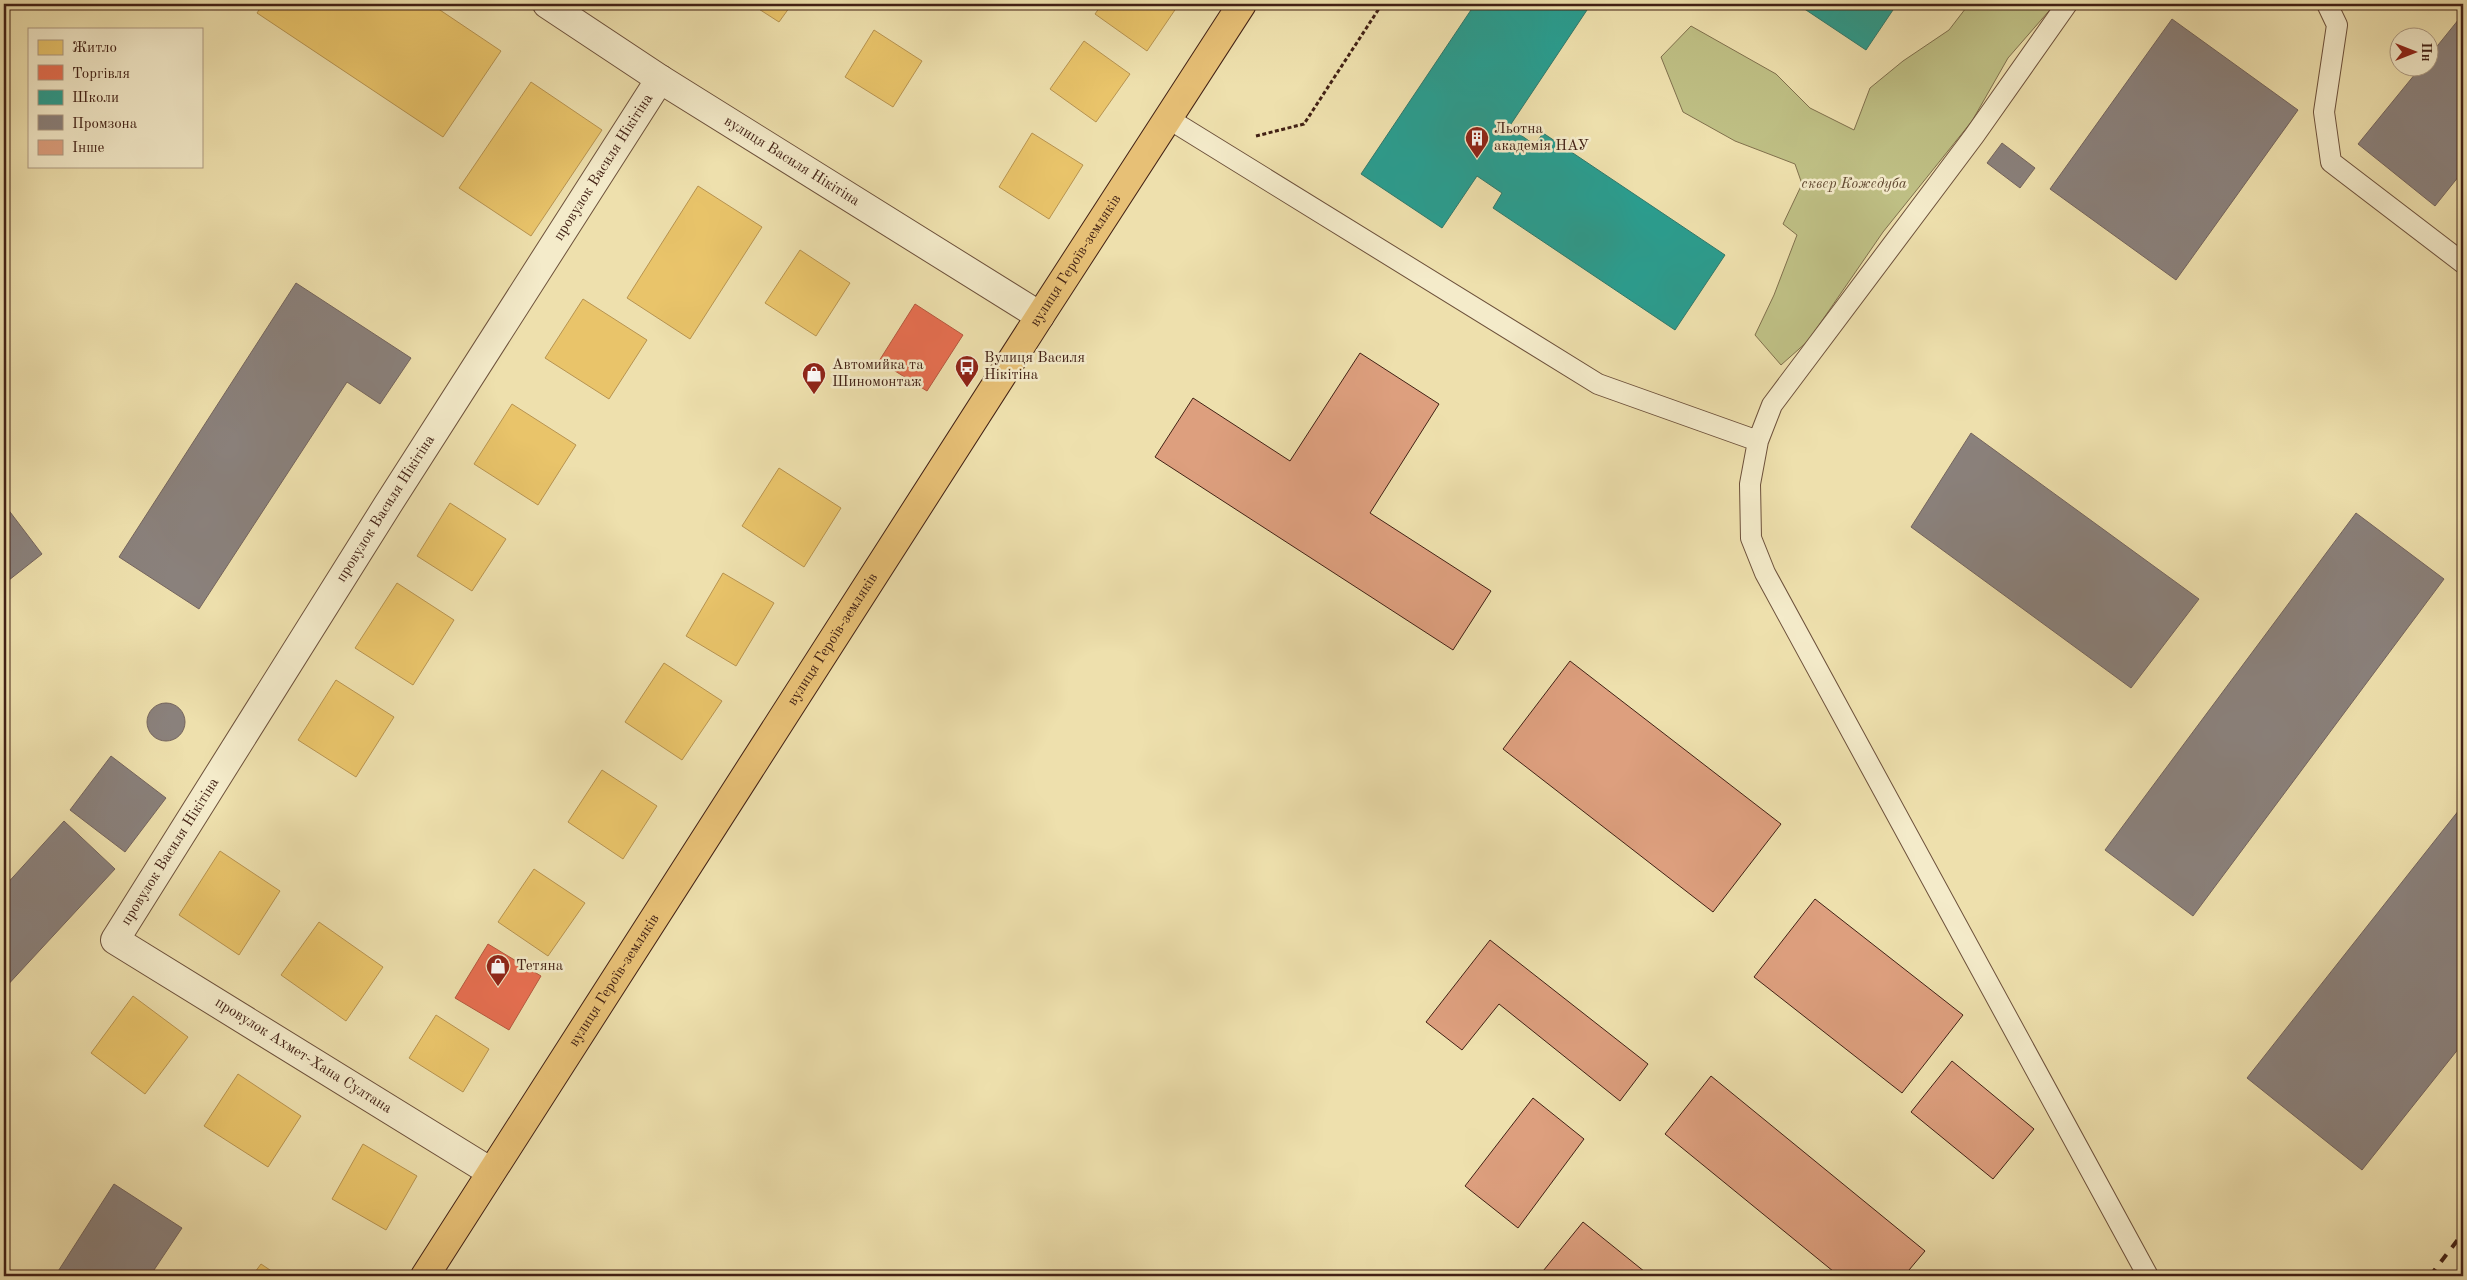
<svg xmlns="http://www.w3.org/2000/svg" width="2467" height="1280" font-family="'Old Standard TT',serif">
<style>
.green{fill:#bfc085;stroke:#80704d}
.homes{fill:#e9c46a;stroke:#b79350}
.shops{fill:#e76f51;stroke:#b6583f}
.schools{fill:#2a9d8f;stroke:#31786a}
.industry{fill:#8a817c;stroke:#74645d}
.building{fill:#dd9f7e;stroke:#422115}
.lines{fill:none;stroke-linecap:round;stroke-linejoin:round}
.service-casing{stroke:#6d513b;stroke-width:22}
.minor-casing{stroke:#6d513b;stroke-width:30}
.tertiary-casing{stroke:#6d513b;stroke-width:30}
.primary-casing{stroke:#422115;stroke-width:30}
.path{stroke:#422115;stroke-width:3;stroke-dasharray:4 2.5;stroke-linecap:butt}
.service{stroke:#f4ebca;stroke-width:20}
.minor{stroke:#f4ebca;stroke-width:28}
.tertiary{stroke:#f4ebca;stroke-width:28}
.primary{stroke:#e7c076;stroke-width:28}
.rail{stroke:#422115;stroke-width:4;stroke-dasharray:9 9;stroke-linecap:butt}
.labels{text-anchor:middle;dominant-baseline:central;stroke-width:5;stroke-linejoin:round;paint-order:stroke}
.poi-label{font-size:15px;fill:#422115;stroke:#f4ebca;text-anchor:start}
.street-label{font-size:15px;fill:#422115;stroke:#f4ebca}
.park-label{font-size:15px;font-style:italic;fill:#614931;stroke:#f4ebca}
</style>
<rect width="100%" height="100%" fill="#eee0ad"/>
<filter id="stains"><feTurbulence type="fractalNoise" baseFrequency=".004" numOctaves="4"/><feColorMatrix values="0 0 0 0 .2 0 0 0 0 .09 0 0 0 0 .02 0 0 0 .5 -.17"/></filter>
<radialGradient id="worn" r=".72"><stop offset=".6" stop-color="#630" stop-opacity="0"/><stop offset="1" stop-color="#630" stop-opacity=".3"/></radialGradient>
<!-- green -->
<path class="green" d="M1969,4H2055L2008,58L1972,121L1883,232L1808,341L1781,365L1755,335L1774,295L1797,235L1783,224L1802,184L1795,164L1735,141L1683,112L1661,57L1691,26L1776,74L1810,108L1854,130L1870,88L1903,61L1949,30Z"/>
<!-- homes -->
<path class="homes" d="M263,4H431L501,51L443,137L257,13Z
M751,4H792L779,22Z
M1102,4H1179L1147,51L1095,14Z
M874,30L922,61L893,107L845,77Z
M1084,41L1130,74L1096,122L1050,89Z
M531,82L602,130L531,236L459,188Z
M1032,133L1083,165L1049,219L999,187Z
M698,186L762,227L690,339L627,298Z
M800,250L850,283L816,336L765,303Z
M583,299L647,340L609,399L545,358Z
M512,404L576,445L538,505L474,464Z
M779,468L841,508L804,567L742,526Z
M450,503L506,539L472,591L417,556Z
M723,573L774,603L736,666L686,636Z
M397,583L454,620L413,685L355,648Z
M664,663L722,701L682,760L625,722Z
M336,680L394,717L356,777L298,740Z
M602,770L657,806L623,859L568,822Z
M220,851L280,891L239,955L179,915Z
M534,869L585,903L548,956L498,922Z
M319,922L383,967L346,1021L281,975Z
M133,996L188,1037L145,1094L91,1053Z
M436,1015L489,1049L463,1092L409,1058Z
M238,1074L301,1116L268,1167L204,1126Z
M363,1144L417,1176L386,1230L332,1199Z
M261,1264L279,1276H252Z"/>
<!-- shops -->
<path class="shops" d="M915,304L963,335L927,391L879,361Z
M488,944L541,976L509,1030L455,998Z"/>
<!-- schools -->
<path class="schools" d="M1475,4H1591L1509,127L1535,145L1543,133L1725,255L1675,330L1493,208L1502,193L1477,176L1442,228L1361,174Z
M1797,4H1897L1866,50Z"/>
<!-- industry -->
<path class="industry" d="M2463,14V171L2435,206L2358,144L2420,68H2430V55Z
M2172,19L2298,110L2176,280L2050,189Z
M2002,143L2035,168L2020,188L1987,163Z
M296,283L411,358L380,404L347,382L199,609L119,557Z
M1971,433L2199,599L2131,688L1911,527Z
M4,504L42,554L4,584Z
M2356,513L2444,579L2193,916L2105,850Z
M147 722a19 19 0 1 1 38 0a19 19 0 1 1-38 0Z
M111,756L166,798L125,852L70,810Z
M2463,805V1043L2362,1170L2247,1078Z
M64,821L115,869L4,989V887Z
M114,1184L182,1228L150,1276H55Z"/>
<!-- building -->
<path class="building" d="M1360,353L1439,404L1370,513L1491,591L1453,650L1155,457L1193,398L1290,461Z
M1570,661L1781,824L1713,912L1503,749Z
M1815,899L1963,1015L1902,1093L1754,977Z
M1490,940L1648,1064L1620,1101L1499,1004L1462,1050L1426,1022Z
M1952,1061L2034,1129L1993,1179L1911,1112Z
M1711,1076L1925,1251L1904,1276H1839L1665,1134Z
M1533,1098L1584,1139L1518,1228L1465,1186Z
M1583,1222L1650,1276H1539Z"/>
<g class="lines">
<!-- service casing -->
<g class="service-casing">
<path id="service" d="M2067,4L1974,136L1772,405L1758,441L1750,484L1751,538L1765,573L2148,1276
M2327,4L2337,25L2324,112L2331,162L2463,263
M1169,119L1598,384L1758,441"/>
</g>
<!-- minor casing -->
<g class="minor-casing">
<g id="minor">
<path id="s1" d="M491,1172L115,940L387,506L660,79"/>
</g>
</g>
<!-- tertiary casing -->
<g class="tertiary-casing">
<g id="tertiary">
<path id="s2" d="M547,4L660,79L1040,316"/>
</g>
</g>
<!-- primary casing -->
<g class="primary-casing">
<g id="primary">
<path id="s3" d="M425,1276L1040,316L1242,4"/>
</g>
</g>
<!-- path -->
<path class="path" d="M1256,136L1304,124L1382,4"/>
<!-- service -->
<use href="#service" class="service"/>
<!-- minor -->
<use href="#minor" class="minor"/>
<!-- tertiary -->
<use href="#tertiary" class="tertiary"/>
<!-- primary -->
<use href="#primary" class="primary"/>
<!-- rail -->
<path class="rail" d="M2430,1276L2463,1233"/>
</g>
<!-- icons -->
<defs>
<g id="building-pin" transform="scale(1.25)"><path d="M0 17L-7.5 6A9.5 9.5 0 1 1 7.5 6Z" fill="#8f2418" stroke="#f4ebca"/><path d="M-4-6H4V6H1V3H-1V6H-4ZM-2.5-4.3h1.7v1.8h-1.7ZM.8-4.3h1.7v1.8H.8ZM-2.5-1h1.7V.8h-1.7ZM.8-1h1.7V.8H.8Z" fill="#fff"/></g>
<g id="bus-pin" transform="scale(1.25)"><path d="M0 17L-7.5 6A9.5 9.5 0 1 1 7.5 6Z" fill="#8f2418" stroke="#f4ebca"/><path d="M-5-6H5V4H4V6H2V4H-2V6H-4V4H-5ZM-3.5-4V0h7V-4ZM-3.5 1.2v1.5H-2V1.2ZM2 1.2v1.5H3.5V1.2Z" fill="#fff"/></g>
<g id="shop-pin" transform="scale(1.25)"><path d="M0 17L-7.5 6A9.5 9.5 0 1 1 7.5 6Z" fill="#8f2418" stroke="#f4ebca"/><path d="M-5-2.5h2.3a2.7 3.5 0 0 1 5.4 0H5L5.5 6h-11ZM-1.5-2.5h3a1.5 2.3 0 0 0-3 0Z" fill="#fff"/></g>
</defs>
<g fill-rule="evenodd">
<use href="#building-pin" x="1477" y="138"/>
<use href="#bus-pin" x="967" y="367"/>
<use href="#shop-pin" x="814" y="374"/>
<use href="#shop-pin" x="498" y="966"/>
</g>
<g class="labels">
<!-- poi labels -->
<g class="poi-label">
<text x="1494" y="129">Льотна<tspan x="1494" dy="17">академія НАУ</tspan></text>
<text x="984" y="358">Вулиця Василя<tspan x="984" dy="17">Нікітіна</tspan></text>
<text x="832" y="365">Автомийка та<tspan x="832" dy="17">Шиномонтаж</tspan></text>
<text x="516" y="966">Тетяна</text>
</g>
<!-- street labels -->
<g class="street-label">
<text stroke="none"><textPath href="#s2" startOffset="291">вулиця Василя Нікітіна</textPath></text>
<text stroke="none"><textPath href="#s1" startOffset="1356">провулок Василя Нікітіна</textPath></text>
<text stroke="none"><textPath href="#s3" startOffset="1206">вулиця Героїв-земляків</textPath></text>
<text stroke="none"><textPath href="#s1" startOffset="951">провулок Василя Нікітіна</textPath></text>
<text stroke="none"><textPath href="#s3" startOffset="756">вулиця Героїв-земляків</textPath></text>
<text stroke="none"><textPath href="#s1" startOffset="546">провулок Василя Нікітіна</textPath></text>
<text stroke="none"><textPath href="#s3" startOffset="351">вулиця Героїв-земляків</textPath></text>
<text transform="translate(303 1056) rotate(32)">провулок Ахмет-Хана Султана</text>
</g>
<!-- park labels -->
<g class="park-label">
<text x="1854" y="184">сквер Кожедуба</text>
</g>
</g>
<!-- margin -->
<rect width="2467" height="1280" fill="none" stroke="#eee0ad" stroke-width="20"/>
<rect x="5" y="5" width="2457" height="1270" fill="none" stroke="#422115" stroke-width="2.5"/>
<rect x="10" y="10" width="2447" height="1260" fill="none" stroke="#422115"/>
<!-- legend -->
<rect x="28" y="28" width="175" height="140" fill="#f4ebca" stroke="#ad9a82"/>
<rect x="38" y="40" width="25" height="15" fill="#e9c46a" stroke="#ad9a82"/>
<text x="72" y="52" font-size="15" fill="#422115">Житло</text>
<rect x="38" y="65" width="25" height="15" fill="#e76f51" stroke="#ad9a82"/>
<text x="72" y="78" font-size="15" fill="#422115">Торгівля</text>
<rect x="38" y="90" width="25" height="15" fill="#2a9d8f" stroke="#ad9a82"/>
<text x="72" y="102" font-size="15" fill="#422115">Школи</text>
<rect x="38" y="115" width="25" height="15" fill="#8a817c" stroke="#ad9a82"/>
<text x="72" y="128" font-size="15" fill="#422115">Промзона</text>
<rect x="38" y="140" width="25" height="15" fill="#dd9f7e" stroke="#ad9a82"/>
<text x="72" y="152" font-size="15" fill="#422115">Інше</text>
<!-- north arrow -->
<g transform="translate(2414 52) rotate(90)"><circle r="24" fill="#f4ebca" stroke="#ad9a82"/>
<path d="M0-4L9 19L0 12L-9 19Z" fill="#8f2418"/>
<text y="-8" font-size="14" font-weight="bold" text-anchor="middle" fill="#422115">Пн</text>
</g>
<rect width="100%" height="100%" filter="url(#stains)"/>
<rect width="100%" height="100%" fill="url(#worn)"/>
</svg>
